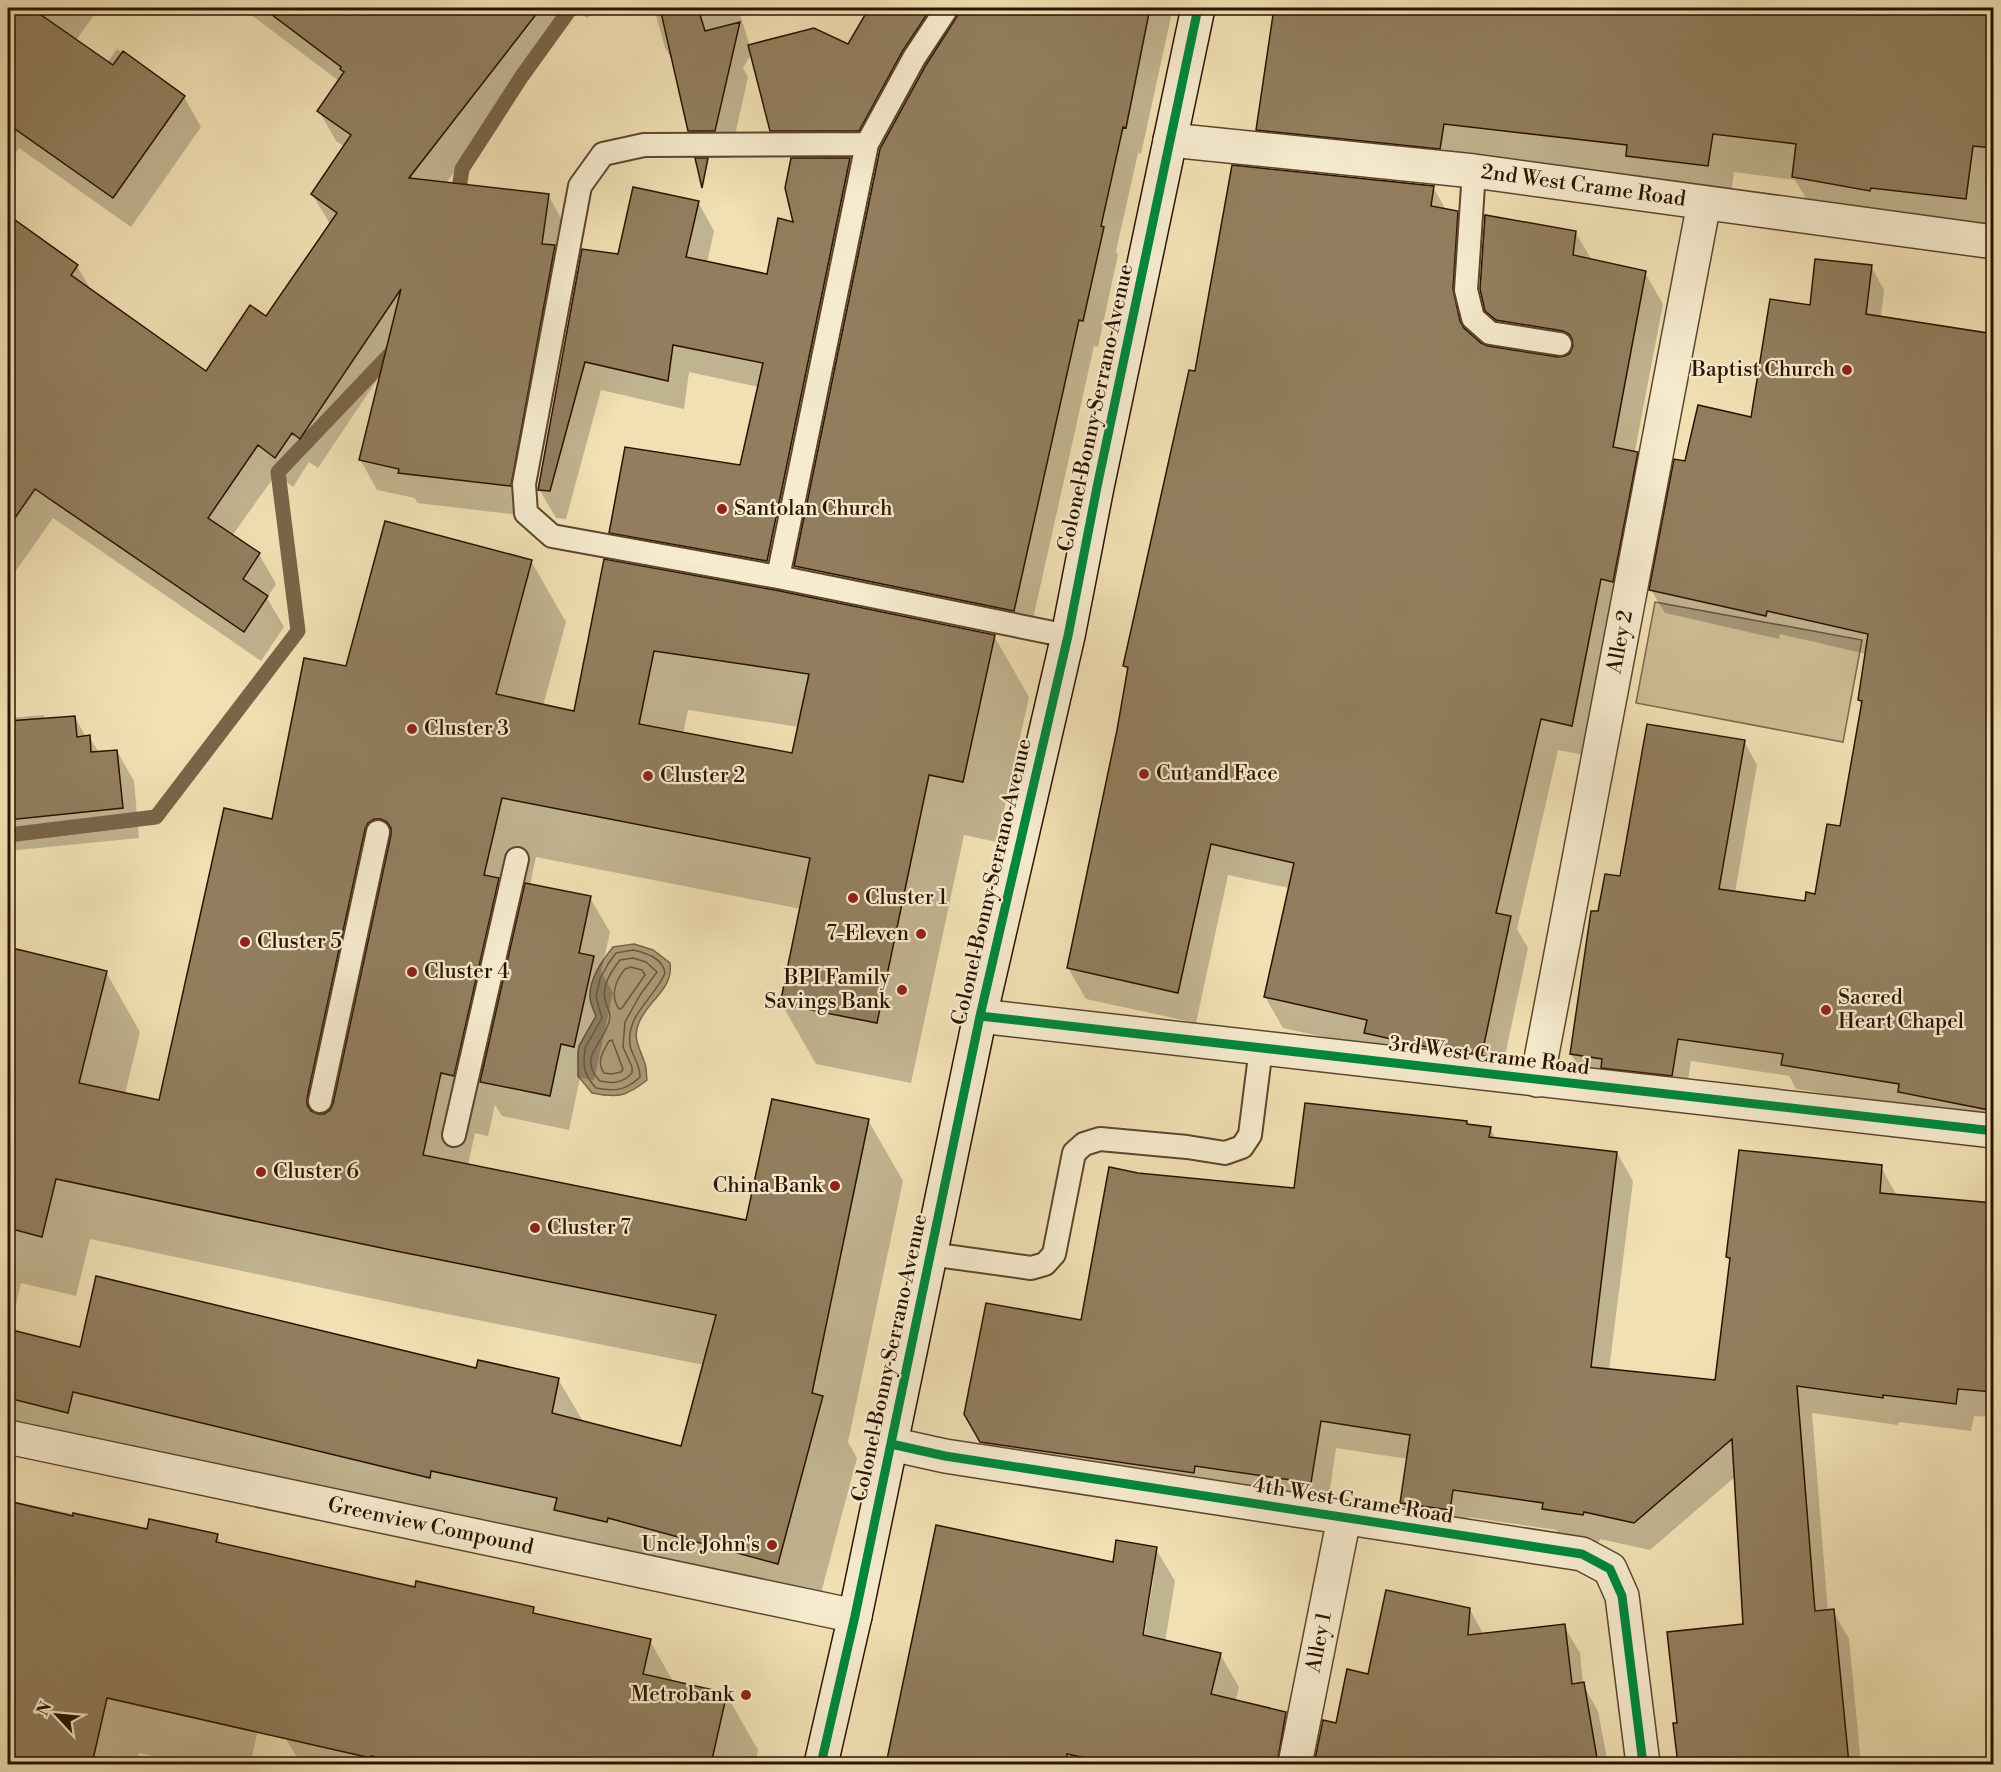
<svg xmlns="http://www.w3.org/2000/svg" width="2001" height="1772" font-family="'Libre Bodoni',serif">
<style>
.green{fill:#cfbd95;stroke:#7d684c;stroke-width:1.5}
.water{fill:#ae9a77;stroke:#7a6448;stroke-width:1.5}
.shadow{fill:#0003;fill-rule:evenodd}
.lines{fill:none;stroke-linecap:round;stroke-linejoin:round}
.shore{stroke:#6c563c;stroke-width:1.5}
.stream{stroke:#7a6448;stroke-width:15}
.building{fill:#927e5e;stroke:#2b1302;stroke-width:1.5;fill-rule:evenodd}
.lane-casing{stroke:#5c462e;stroke-width:26}
.street-casing{stroke:#5c462e;stroke-width:36}
.secondary-casing{stroke:#2b1302;stroke-width:36}
.lane{stroke:#f6ebce;stroke-width:22}
.street{stroke:#f6ebce;stroke-width:33}
.secondary{stroke:#f6ebce;stroke-width:33}
.cycleway-casing{stroke:#f6ebce;stroke-width:13}
.cycleway{stroke:#00873e;stroke-width:9}
.poi-dot{fill:#8f2418;stroke:#f6ebce;stroke-width:2}
.labels{text-anchor:middle;dominant-baseline:central;stroke-width:4.5;stroke-linejoin:round;paint-order:stroke}
.street-label{font-size:21px;fill:#2b1302;stroke:#f6ebce}
.poi-label{font-size:21px;fill:#2b1302;stroke:#f6ebce;text-anchor:start}
</style>
<rect width="100%" height="100%" fill="#f1e0b3"/>
<filter id="stains"><feTurbulence type="fractalNoise" baseFrequency=".00333" numOctaves="4"/><feColorMatrix values="0 0 0 0 .2 0 0 0 0 .09 0 0 0 0 .02 0 0 0 .5 -.17"/></filter>
<radialGradient id="worn" r=".72"><stop offset=".6" stop-color="#630" stop-opacity="0"/><stop offset="1" stop-color="#630" stop-opacity=".3"/></radialGradient>
<!-- green -->
<path class="green" d="M1655,602L1862,640L1843,742L1636,703Z"/>
<!-- water -->
<path class="water" d="M634,944L653,950L670,963C674,990 646,1001 638,1025C633,1039 640,1049 644,1061C647,1067 646,1074 647,1080C626,1097 617,1098 592,1093L578,1076V1053L579,1046L596,1016C594,1011 590,1003 590,997C589,979 602,961 613,947Z"/>
<!-- shadow -->
<path class="shadow" d="M8,8H99L59,64L90,86L117,49L184,97L201,127L131,227L19,148L8,164Z
M242,8H594L588,18L577,12L445,184L548,195L565,225L527,516L417,503L415,498L377,490L360,459L381,374L318,468L309,462L293,487L276,474L232,536L259,554L276,584L267,598L284,627L261,661L53,518L8,582V217L77,266L92,292L206,373L267,318L330,224L312,194L345,147L336,141L319,111L339,81Z
M654,8H738L750,46H849L878,12L875,8H1173L1141,154L1138,153L1116,251L1118,255L1098,347L1094,346L1029,637L811,593L796,566L882,143L874,157H848L866,187L783,589L627,561L610,532L741,467L759,387L689,372L684,409L601,390L566,519L556,518L539,489L619,256L698,202L714,231L707,263L768,276L795,224L786,188L792,157H787L771,130L752,53L743,68L748,77L730,158H705L690,131L674,63L665,48Z
M1275,8H1994V236L1816,215L1795,180L1734,172L1730,204L1462,187L1280,168L1257,130Z
M1433,187L1446,210L1457,212L1475,243L1470,321L1473,338L1480,344L1517,352L1505,342L1486,310L1575,232L1592,260L1645,273L1663,304L1635,451L1654,484L1589,756L1558,750L1517,929L1528,948L1499,1084L1375,1048L1283,1028L1265,997L1289,888L1228,875L1196,1023L1086,999L1068,968L1119,730L1129,673L1124,666L1196,373Z
M1871,266L1884,290L1881,318L1994,335V1123L1908,1106L1796,1089L1789,1076L1691,1061L1685,1099L1585,1077L1571,1054L1600,913L1621,878L1744,741L1757,765L1735,893L1806,903L1816,895L1841,828L1862,706L1859,700L1866,654L1780,634L1779,639L1665,613L1651,590L1686,463L1752,419L1811,307Z
M531,561L566,622L543,706L575,713L605,561L994,636L1029,697L997,842L964,835L911,1083L816,1064L781,1003L801,909L536,857L530,885L590,898L610,932L601,972L613,992L594,1080L580,1078L569,1130L502,1116L495,1105L488,1136L475,1133L468,1165L748,1221L868,1120L903,1181L848,1442L857,1458L813,1623L8,1450V949L106,972L140,1032L125,1094L160,1101L274,821L347,668ZM688,710L799,727L793,755L683,734ZM90,1239L427,1310L704,1365L682,1448L584,1423L558,1379L477,1370L81,1348L10,1331L21,1283L76,1296Z
M43,715L46,720L75,718L86,737L89,736L99,753L117,751L134,781L139,838L8,851V718Z
M1466,1123L1468,1126L1490,1128L1496,1139L1617,1153L1633,1181L1609,1370L1717,1382L1731,1264L1727,1257L1881,1167L1897,1196L1994,1213V1417L1974,1416L1971,1431L1899,1422L1898,1425L1812,1413L1828,1612L1833,1611L1849,1639L1861,1764H1679L1675,1725L1679,1724L1745,1625L1736,1476L1650,1550L1600,1539L1599,1542L1559,1536L1556,1530L1468,1517L1465,1537L1417,1530L1401,1502L1408,1459L1336,1448L1327,1510L998,1470L965,1414L1082,1322L1138,1174L1296,1190Z
M8,1500L148,1530L217,1535L222,1546L416,1589L533,1609L536,1615L650,1641L674,1683L726,1694L758,1750L755,1764H301L286,1739L276,1654L250,1764H190L139,1753L136,1764H8Z
M937,1527L1114,1563L1156,1549L1175,1581L1165,1642L1220,1654L1239,1687L1235,1702L1279,1712L1298,1745L1293,1764H887ZM1151,1575H1154L1143,1643L1140,1642Z
M1470,1610L1484,1635L1564,1626L1580,1653L1583,1685L1598,1711L1608,1764H1345L1364,1675L1369,1676Z"/>
<g class="lines">
<!-- shore -->
<path class="shore" d="M633,950C646,953 663,958 665,973C655,998 626,1014 630,1045C632,1056 640,1063 640,1077C627,1090 614,1092 596,1088C583,1074 583,1066 585,1048L602,1018L596,997L600,979L608,964L616,953Z
M633,958L646,962L657,972L640,995L625,1022L623,1047L632,1067V1073C623,1083 613,1084 600,1081C575,1056 608,1041 610,1017C610,1011 606,1005 605,999C602,986 612,970 620,960Z
M631,967L642,970L645,975L622,1008L619,1009C610,996 615,981 625,969Z
M612,1040L623,1069L621,1072L612,1074L604,1073C596,1062 603,1051 609,1041Z"/>
<!-- stream -->
<path class="stream" d="M457,202L462,169L522,76L571,8
M8,835L156,817L298,631L278,472L397,347"/>
</g>
<!-- building -->
<path class="building" d="M8,8H31L113,65L123,51L185,96L113,198L8,124Z
M263,8H541L409,178L549,194L542,244L555,245L511,486L398,473L399,469L359,460L401,289L300,439L292,433L275,458L258,445L208,518L260,553L243,579L268,596L244,632L35,489L8,528V215L78,265L71,275L206,371L250,305L266,316L337,213L311,194L351,135L317,111L344,72L340,69L341,67Z
M660,8H698L705,31L740,22L715,131H688Z
M869,8H931L902,52L859,131H770L748,45L814,28L848,44Z
M960,8H1150L1126,128L1123,127L1101,226L1104,227L1083,321L1079,320L1014,611L794,566L880,149L926,65L958,15Z
M1274,8H1994V148L1973,146L1966,199L1871,188L1870,191L1792,177L1796,144L1713,134L1708,166L1626,156L1627,145L1444,124L1440,149L1256,130Z
M695,158H708L702,188Z
M791,158H850L767,561L609,533L625,447L740,465L763,363L673,345L668,381L585,362L550,491L538,490L582,249L618,254L633,187L699,201L686,257L767,274L778,218L793,222L785,188Z
M1232,165L1434,186L1431,206L1458,211L1453,289L1460,321L1464,328L1481,343L1488,346L1558,357L1565,356L1570,353L1573,346L1572,339L1569,334L1563,331L1496,320L1485,311L1480,289L1485,215L1576,231L1573,255L1646,271L1613,447L1638,452L1613,582L1601,579L1572,726L1541,719L1496,913L1511,916L1482,1054L1436,1049L1364,1033L1367,1020L1264,997L1294,863L1211,844L1178,993L1067,968L1117,730L1128,667L1123,666L1189,370L1195,371Z
M1815,259L1872,265L1866,314L1994,334V1111L1898,1092L1899,1084L1781,1065L1783,1054L1678,1039L1672,1076L1601,1068L1602,1059L1570,1054L1591,911H1598L1605,874L1620,876L1647,724L1745,740L1719,889L1805,901L1806,892L1815,894L1827,824L1840,826L1862,701L1858,700L1868,634L1767,611L1766,616L1649,590L1674,459L1685,461L1698,405L1751,417L1770,299L1810,305Z
M385,521L532,560L496,694L574,711L604,559L775,590L995,635L963,782L929,775L877,1023L780,1004L810,858L502,798L484,875L499,878L454,1076L441,1073L423,1155L746,1220L772,1099L869,1119L812,1393L823,1396L778,1564L608,1518L607,1522L554,1510L557,1498L431,1471L430,1478L73,1392L68,1413L8,1398V1329L80,1347L96,1276L476,1368L478,1360L559,1378L552,1413L681,1446L716,1315L391,1250L56,1179L42,1237L8,1228V947L107,971L79,1083L159,1100L224,808L272,819L304,658L346,666ZM654,651L809,674L792,753L639,724ZM374,819H381L387,822L391,828V835L333,1104L330,1110L324,1114H318L311,1111L307,1105V1098L365,829L368,823Z
M75,716L77,737L90,735L91,752L117,750L123,808L8,820V721Z
M525,883L591,896L579,953L594,956L574,1047L561,1044L550,1096L480,1082Z
M1305,1103L1467,1121V1124L1491,1127L1489,1137L1617,1152L1591,1367L1715,1380L1730,1258L1726,1257L1739,1150L1882,1165L1880,1193L1994,1203V1392L1958,1389L1956,1404L1883,1395V1398L1797,1386L1815,1611L1834,1609L1849,1764H1678L1673,1723H1677L1667,1632L1743,1624L1732,1439L1634,1523L1584,1512L1583,1515L1542,1509L1543,1503L1453,1490L1450,1510L1400,1503L1410,1435L1321,1421L1311,1483L1195,1466L1194,1473L980,1442L964,1414L986,1303L1081,1320L1109,1167L1138,1173L1294,1188Z
M8,1501L73,1516V1513L147,1529L149,1519L218,1534L216,1542L415,1587L416,1581L534,1607L533,1613L651,1639L643,1674L727,1693L711,1764H407L371,1756V1758L107,1698L92,1764H8Z
M936,1525L1113,1562L1116,1540L1157,1547L1143,1635L1221,1653L1211,1694L1286,1712L1277,1764H1114L1067,1754L1065,1764H886Z
M1386,1590L1470,1608L1468,1635L1565,1624L1572,1684L1584,1682L1598,1764H1314L1323,1720L1336,1723L1347,1669L1368,1674Z"/>
<g class="lines">
<!-- lane casing -->
<g class="lane-casing">
<path id="lane" d="M867,144L644,145L603,154L580,186L524,484L526,513L552,536L778,577L1068,636
M1474,171L1466,290L1473,318L1490,333L1560,344
M778,577L867,144L914,58L947,8
M320,1101L378,832
M454,1135L517,859
M930,1254L1031,1268L1045,1264L1054,1254L1074,1153L1084,1144L1100,1139L1187,1147L1225,1153L1242,1147L1250,1135L1261,1048"/>
</g>
<!-- street casing -->
<g class="street-casing">
<g id="street">
<path id="s1" d="M1170,140L1474,171L1994,242"/>
<path d="M980,1016L1994,1131"/>
<path id="s2" d="M1537,1080L1704,203"/>
<path id="s3" d="M8,1437L855,1616"/>
<path d="M891,1444L945,1456L1582,1554L1610,1569L1622,1596L1643,1764"/>
<path id="s4" d="M1295,1764L1344,1518"/>
</g>
</g>
<!-- secondary casing -->
<g class="secondary-casing">
<path id="secondary" d="M821,1764L855,1616L980,1016L1068,636L1097,487L1198,8"/>
</g>
<!-- lane -->
<use href="#lane" class="lane"/>
<!-- street -->
<use href="#street" class="street"/>
<!-- secondary -->
<use href="#secondary" class="secondary"/>
<!-- cycleway casing -->
<g class="cycleway-casing">
<path id="cycleway" d="M980,1016L1994,1131
M891,1444L945,1456L1582,1554L1610,1569L1622,1596L1643,1764
M821,1764L855,1616L980,1016L1068,636L1097,487L1198,8"/>
</g>
<!-- cycleway -->
<use href="#cycleway" class="cycleway"/>
</g>
<!-- markers -->
<g class="poi-dot">
<circle cx="1847" cy="370" r="6"/>
<circle cx="722" cy="509" r="6"/>
<circle cx="412" cy="729" r="6"/>
<circle cx="1144" cy="774" r="6"/>
<circle cx="648" cy="776" r="6"/>
<circle cx="853" cy="898" r="6"/>
<circle cx="921" cy="934" r="6"/>
<circle cx="245" cy="942" r="6"/>
<circle cx="412" cy="972" r="6"/>
<circle cx="902" cy="990" r="6"/>
<circle cx="1826" cy="1010" r="6"/>
<circle cx="261" cy="1172" r="6"/>
<circle cx="835" cy="1186" r="6"/>
<circle cx="535" cy="1228" r="6"/>
<circle cx="772" cy="1545" r="6"/>
<circle cx="746" cy="1695" r="6"/>
</g>
<g class="labels">
<!-- street labels -->
<g class="street-label">
<text stroke="none"><textPath href="#s1" startOffset="416">2nd West Crame Road</textPath></text>
<text transform="translate(1096 408) rotate(-78)">Colonel Bonny Serrano Avenue</text>
<text stroke="none"><textPath href="#s2" startOffset="446">Alley 2</textPath></text>
<text transform="translate(992 882) rotate(-77)">Colonel Bonny Serrano Avenue</text>
<text transform="translate(1489 1056) rotate(7)">3rd West Crame Road</text>
<text transform="translate(890 1358) rotate(-78)">Colonel Bonny Serrano Avenue</text>
<text transform="translate(1353 1501) rotate(9)">4th West Crame Road</text>
<text stroke="none"><textPath href="#s3" startOffset="432">Greenview Compound</textPath></text>
<text stroke="none"><textPath href="#s4" startOffset="124">Alley 1</textPath></text>
</g>
<!-- poi labels -->
<g class="poi-label">
<text x="1835" y="370" text-anchor="end">Baptist Church</text>
<text x="734" y="509">Santolan Church</text>
<text x="424" y="729">Cluster 3</text>
<text x="1156" y="774">Cut and Face</text>
<text x="660" y="776">Cluster 2</text>
<text x="865" y="898">Cluster 1</text>
<text x="909" y="934" text-anchor="end">7-Eleven</text>
<text x="257" y="942">Cluster 5</text>
<text x="424" y="972">Cluster 4</text>
<text x="890" y="978" text-anchor="end">BPI Family<tspan x="890" dy="24">Savings Bank</tspan></text>
<text x="1838" y="998">Sacred<tspan x="1838" dy="24">Heart Chapel</tspan></text>
<text x="273" y="1172">Cluster 6</text>
<text x="823" y="1186" text-anchor="end">China Bank</text>
<text x="547" y="1228">Cluster 7</text>
<text x="760" y="1545" text-anchor="end">Uncle John's</text>
<text x="734" y="1695" text-anchor="end">Metrobank</text>
</g>
</g>
<!-- margin -->
<rect width="2001" height="1772" fill="none" stroke="#f1e0b3" stroke-width="30"/>
<rect x="9" y="9" width="1983" height="1754" fill="none" stroke="#2b1302" stroke-width="3"/>
<rect x="15" y="15" width="1971" height="1742" fill="none" stroke="#2b1302" stroke-width="1.5"/>
<!-- north arrow -->
<g transform="translate(57 1715) rotate(296)" stroke="#f6ebce" stroke-width="4.5" paint-order="stroke">
<path d="M0-4.5L10 22L0 15L-10 22Z" fill="#2b1302"/>
<text y="-9" font-size="16" font-weight="bold" text-anchor="middle" fill="#2b1302">N</text>
</g>
<rect width="100%" height="100%" filter="url(#stains)"/>
<rect width="100%" height="100%" fill="url(#worn)"/>
</svg>
